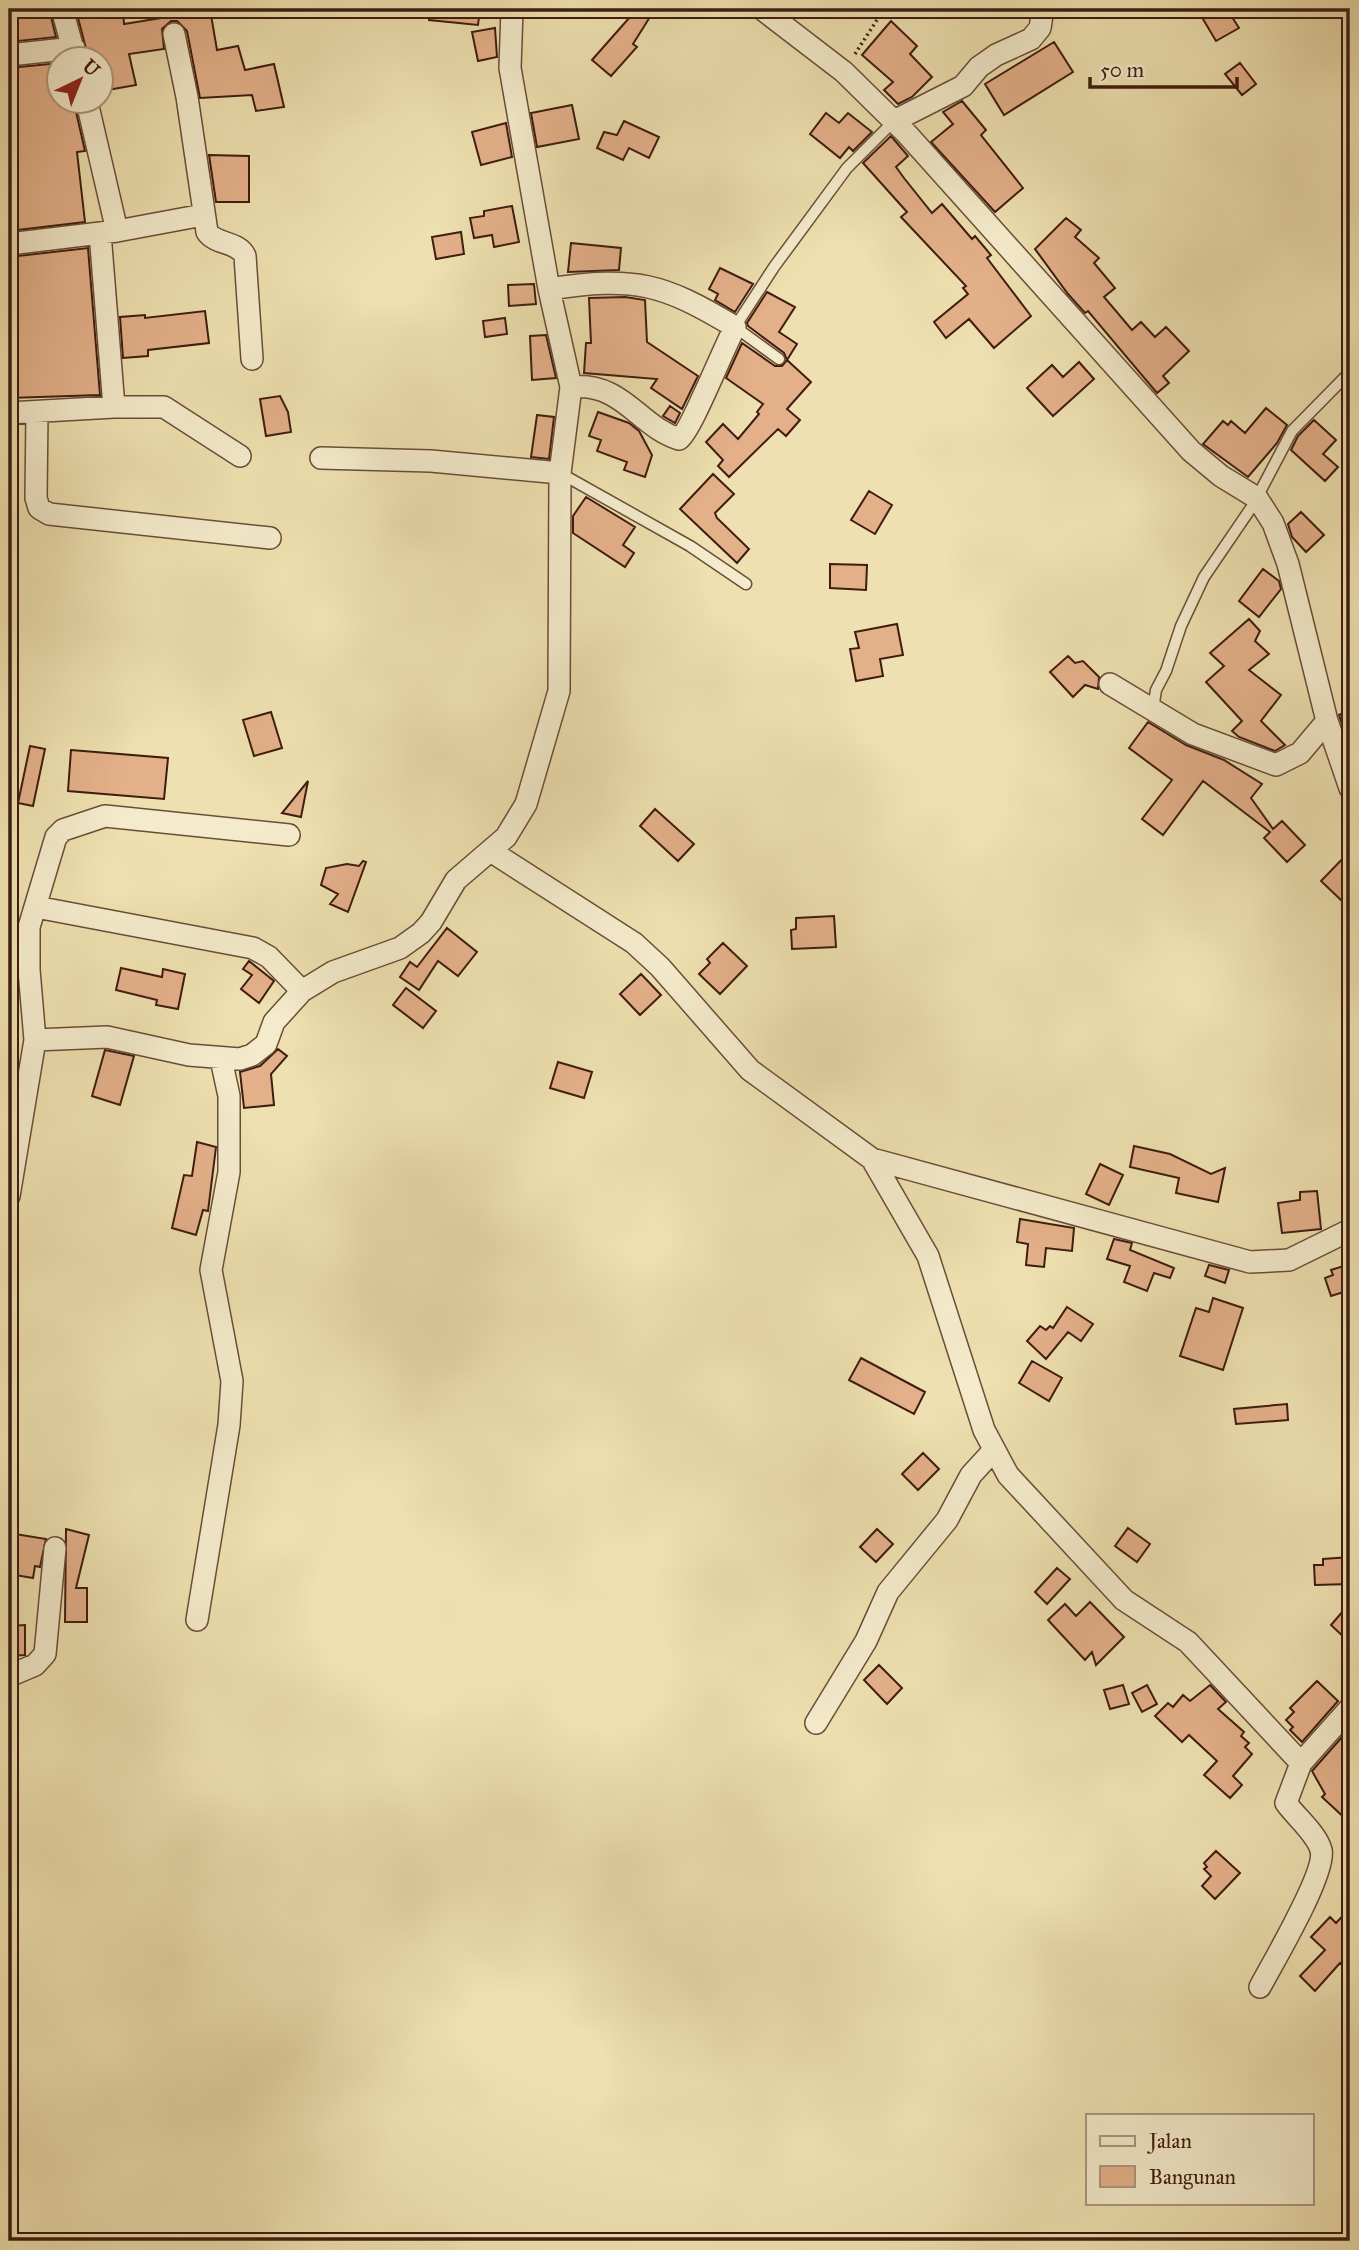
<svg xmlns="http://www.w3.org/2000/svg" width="1359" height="2250" font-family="'IM FELL Great Primer',serif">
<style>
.building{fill:#e4b08a;stroke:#3e1c0f;stroke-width:2}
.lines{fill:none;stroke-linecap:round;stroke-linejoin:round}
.lane-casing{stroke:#6a4d37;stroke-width:13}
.street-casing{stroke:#6a4d37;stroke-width:24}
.path{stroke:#3e1c0f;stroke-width:3.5;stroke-dasharray:2 3.5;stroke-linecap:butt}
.lane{stroke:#f4ebcc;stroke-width:10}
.street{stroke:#f4ebcc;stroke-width:21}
</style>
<rect width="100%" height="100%" fill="#eee0b0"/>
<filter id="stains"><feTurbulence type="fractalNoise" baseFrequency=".00286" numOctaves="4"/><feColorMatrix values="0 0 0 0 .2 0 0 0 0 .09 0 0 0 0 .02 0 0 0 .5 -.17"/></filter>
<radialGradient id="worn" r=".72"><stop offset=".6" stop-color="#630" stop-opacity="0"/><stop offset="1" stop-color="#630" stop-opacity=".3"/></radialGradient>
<!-- building -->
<path class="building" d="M9,9H49L56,37L9,42Z
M93,9H123L124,24L174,16L173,9H210L217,50L238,46L245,70L274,64L284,107L256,111L252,95L200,98L187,31L177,21H171L162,29L164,49L129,54L136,85L102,91V60H89L77,14Z
M429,9H480L478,25L429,20Z
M637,9H655L633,44L637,47L611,76L592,60Z
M1197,9H1227L1239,28L1216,41Z
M891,21L917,46L910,54L932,77L912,97L898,104L884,90L893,82L862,55Z
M495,28L497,57L478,61L472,32Z
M1054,42L1073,72L1004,115L985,84Z
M60,63V106L74,103L85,151L77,152L85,222L9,231V68Z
M1240,63L1256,84L1242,95L1225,74Z
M962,101L986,130L981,135L1023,188L995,212L931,142L953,124L943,112Z
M572,105L579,139L537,147L531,113Z
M826,113L839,123L848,113L872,132L853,151L849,147L840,158L810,134Z
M624,121L659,137L649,158L629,148L623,160L597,148L604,132L617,135Z
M506,123L512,157L481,165L472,132Z
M891,136L908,156L896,167L904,178L932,213L942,204L972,239L975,236L991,255L987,258L1031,316L994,348L969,319L946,338L934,322L968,294L963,288L966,286L901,217L907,212L863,163Z
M209,155L249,156V202H216Z
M512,206L519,242L494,247L492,235L474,238L470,218L484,216V211Z
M1066,218L1081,230L1075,237L1099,258L1094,263L1115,288L1104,297L1132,330L1141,322L1155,337L1166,327L1189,351L1163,376L1169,383L1157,393L1088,311L1085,313L1068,294L1035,249Z
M461,232L464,254L436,259L432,237Z
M571,243L621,248L619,270L568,272Z
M88,248L100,395L9,398V257Z
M720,268L753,284L735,312L715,300L718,294L709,289Z
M534,284L536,304L509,306L508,285Z
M767,292L795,307L779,332L797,344L787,360L811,382L787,409L800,420L786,436L778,429L729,477L718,466L723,460L706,442L723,424L738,439L759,414L757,412L763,404L726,378L742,343L775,366H782L787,360L784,353L748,326L747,323Z
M625,297L645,300L647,342L698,376L682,409L651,388L657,379L584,373L586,343H591L589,298Z
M205,311L209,343L148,350V356L123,358L120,317L145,315V318Z
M505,318L507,334L485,337L483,321Z
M546,335L556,378L532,380L530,336Z
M1079,362L1094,379L1053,416L1027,388L1052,365L1063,377Z
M280,396L288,412L291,432L266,436L260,399Z
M670,406L680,413L675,423L663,416Z
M1266,408L1287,425L1277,443L1248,477L1203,444L1223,421L1228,425L1231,421L1245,433Z
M598,412L629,423L639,431L652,455L645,477L624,470L627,462L597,451L601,440L589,436Z
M537,415L554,417L549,459L531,457Z
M1314,420L1336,440L1323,454L1338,467L1325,481L1291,450L1298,436Z
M713,474L734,494L715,513L717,518L749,549L737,563L680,509Z
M869,491L892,505L875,534L851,520Z
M586,497L635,527L623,545L634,553L625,567L573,533V516Z
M1301,512L1324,535L1306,552L1292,537L1288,524Z
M830,564L867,565L866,590L830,588Z
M1263,569L1279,581L1281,589L1259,617L1239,601Z
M1249,619L1260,631L1255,641L1269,654L1249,670L1281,695L1261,721L1285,745L1275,751L1239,737L1232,731L1242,721L1206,682L1224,666L1210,653Z
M897,624L903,655L880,659L883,676L856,681L850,649L859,648L855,632Z
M1068,656L1075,663L1083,661L1099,677L1098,689L1085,685L1073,697L1050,672Z
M1350,709V748L1339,715Z
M271,712L282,748L254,756L243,720Z
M1148,722L1186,745L1224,760L1262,784L1251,798L1273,829L1282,821L1305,845L1287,862L1264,838L1270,832L1203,781L1163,835L1142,819L1172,780L1129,748Z
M30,746L45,749L33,806L18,803Z
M71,750L168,758L164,799L68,791Z
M308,781L301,817L282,813Z
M655,809L694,844L678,861L640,826Z
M1350,851V892L1342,901L1321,881Z
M363,861L366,862L348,912L330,904L338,894L321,885L326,868L347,864L359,866Z
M834,916L836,947L792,949L791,930L796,929V918Z
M447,928L477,952L458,976L438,961L419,990L400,977L410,962L417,967Z
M723,943L747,966L720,994L699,974L710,963L707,959Z
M249,961L274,981L259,1003L241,989L252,975L243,969Z
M121,968L162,977L163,969L185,974L178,1009L156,1005L157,1000L116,990Z
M641,974L661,995L640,1015L620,994Z
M406,988L436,1011L423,1028L393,1005Z
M278,1049L287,1056L271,1074L274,1105L244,1108L240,1072L260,1066Z
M105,1050L134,1056L120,1105L92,1096Z
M558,1062L592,1072L584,1098L550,1088Z
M197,1142L216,1147L208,1211L203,1210L196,1235L172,1228L184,1175L192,1176Z
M1134,1146L1170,1154L1211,1174L1225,1168L1218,1202L1176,1193L1179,1178L1130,1167Z
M1100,1164L1123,1175L1109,1205L1086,1194Z
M1317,1191L1321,1229L1282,1233L1278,1203L1300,1200V1192Z
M1020,1219L1074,1228L1072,1251L1046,1248L1044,1267L1026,1265L1028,1244L1017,1242Z
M1114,1239L1132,1243L1130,1250L1174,1268L1170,1278L1154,1273L1147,1291L1124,1282L1130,1266L1107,1259Z
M1209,1265L1229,1270L1225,1283L1205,1276Z
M1347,1265L1350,1290L1331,1296L1325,1278L1333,1275L1331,1270Z
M1213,1298L1243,1308L1223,1370L1180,1356L1196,1308L1209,1312Z
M1067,1307L1093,1324L1081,1341L1068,1332L1046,1359L1027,1341L1040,1326L1046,1330L1050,1326L1053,1328Z
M861,1358L925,1392L914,1414L849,1380Z
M1032,1361L1062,1378L1049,1401L1019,1383Z
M1287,1404L1288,1420L1236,1424L1234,1409Z
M923,1453L939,1469L918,1490L902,1474Z
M1128,1528L1150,1544L1137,1562L1115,1546Z
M66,1529L89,1535L76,1588H87V1622H65Z
M877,1529L893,1544L876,1562L860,1547Z
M9,1533L46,1539L40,1567L35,1566L33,1578L9,1574Z
M1350,1557V1584L1315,1585L1314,1565H1323V1559Z
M1057,1568L1070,1579L1047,1604L1035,1592Z
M1090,1602L1124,1637L1096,1665L1092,1652L1085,1660L1048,1620L1065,1604L1076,1616Z
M1350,1603V1643L1331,1625Z
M25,1625V1655L9,1656V1626Z
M879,1665L902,1688L887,1704L864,1680Z
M1317,1681L1338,1701L1302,1742L1290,1730L1293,1727L1286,1720L1294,1712L1290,1708Z
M1123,1685L1129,1704L1110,1709L1104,1690Z
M1147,1685L1157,1704L1142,1712L1132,1693Z
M1210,1685L1226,1702L1218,1709L1244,1732L1241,1736L1249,1743L1245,1747L1252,1754L1233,1776L1242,1785L1230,1798L1204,1775L1217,1761L1189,1735L1182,1742L1155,1716L1168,1703L1173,1707L1183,1695L1190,1701Z
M1350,1728V1823L1322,1797L1325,1794L1312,1771Z
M1216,1851L1240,1873L1215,1899L1202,1886L1211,1876L1204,1869L1207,1867L1204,1863Z
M1350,1908V1958L1343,1966L1340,1963L1315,1991L1300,1976L1325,1950L1311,1937L1330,1917L1336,1923Z"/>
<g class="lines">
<!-- lane casing -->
<g class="lane-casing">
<path id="lane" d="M779,359L735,327L774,267L847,168L894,121
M560,473L690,546L746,584
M1153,709L1156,690L1166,671L1181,626L1204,577L1253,505L1292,431L1350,372"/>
</g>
<!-- street casing -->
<g class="street-casing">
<path id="street" d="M62,9L76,60
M762,9L844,72L907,134L1191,451L1221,476L1257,498L1273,523L1288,564L1327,721L1350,788
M174,34L187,97L207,232C216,245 238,241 245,256L252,359
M9,55L74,48
M87,102L117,231
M894,121L963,86L979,67L996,55L1031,39L1040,28L1043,9
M100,233L114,407
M9,244L117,231L203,215
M549,289C635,276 662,283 735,327C724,347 690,433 679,439C638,426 623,382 571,387
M37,412L36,498L39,508L49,514L270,538
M9,413L114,407H164L240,456
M321,458L431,461L560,473
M1110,684L1193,734L1276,765L1300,753L1327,721
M492,852L634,943L660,967L750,1070L872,1159L928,1256L984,1430L1008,1475L1124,1600L1188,1642L1301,1763L1286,1803C1296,1817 1317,1834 1321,1850C1327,1872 1272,1964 1260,1987
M36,907L253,948L269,957L302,991
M35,1040L107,1037L189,1055L240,1059L252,1055L266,1044L274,1022L302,991L333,972L400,948L421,933L431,922L456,880L506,837L526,804L559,691L560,473L571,387L549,289L510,68L512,9
M872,1159L1250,1262L1289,1260L1350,1230
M9,1196L35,1040L29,970V927L56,837L63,830L105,816L289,835
M197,1620L229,1425L232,1381L211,1270L229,1172V1096L221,1059
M9,1676L35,1665L45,1654L55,1548
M816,1723L866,1641L888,1592L947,1520L971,1475L993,1451
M1301,1763L1350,1708"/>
</g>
<!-- path -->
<path class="path" d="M855,54L884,9"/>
<!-- lane -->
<use href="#lane" class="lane"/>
<!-- street -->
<use href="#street" class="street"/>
</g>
<!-- margin -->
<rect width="1359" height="2250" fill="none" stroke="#eee0b0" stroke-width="35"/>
<rect x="10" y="10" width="1338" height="2229" fill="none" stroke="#3e1c0f" stroke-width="3.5"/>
<rect x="18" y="18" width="1324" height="2215" fill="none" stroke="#3e1c0f" stroke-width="2"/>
<!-- legend -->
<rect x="1086" y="2114" width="228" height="91" fill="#f4ebcc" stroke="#ab9880" stroke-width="2"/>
<rect x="1100" y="2136" width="35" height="10" fill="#f4ebcc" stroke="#ab9880" stroke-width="2"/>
<text x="1149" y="2148" font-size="21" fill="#3e1c0f">Jalan</text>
<rect x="1100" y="2166" width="35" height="21" fill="#e4b08a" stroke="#ab9880" stroke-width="2"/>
<text x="1149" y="2184" font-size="21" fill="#3e1c0f">Bangunan</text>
<!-- north arrow -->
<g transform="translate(80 80) rotate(43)"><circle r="33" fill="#f4ebcc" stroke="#ab9880" stroke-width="2"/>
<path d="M0-5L12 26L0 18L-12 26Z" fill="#8f2418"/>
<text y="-10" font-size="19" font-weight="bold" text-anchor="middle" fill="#3e1c0f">U</text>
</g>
<!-- scale -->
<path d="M1090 77v10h147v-10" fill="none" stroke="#3e1c0f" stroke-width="3.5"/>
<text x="1100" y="77" font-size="21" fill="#3e1c0f" stroke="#f4ebcc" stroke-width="5" paint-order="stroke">50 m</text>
<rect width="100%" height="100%" filter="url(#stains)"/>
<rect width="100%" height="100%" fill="url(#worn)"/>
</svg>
